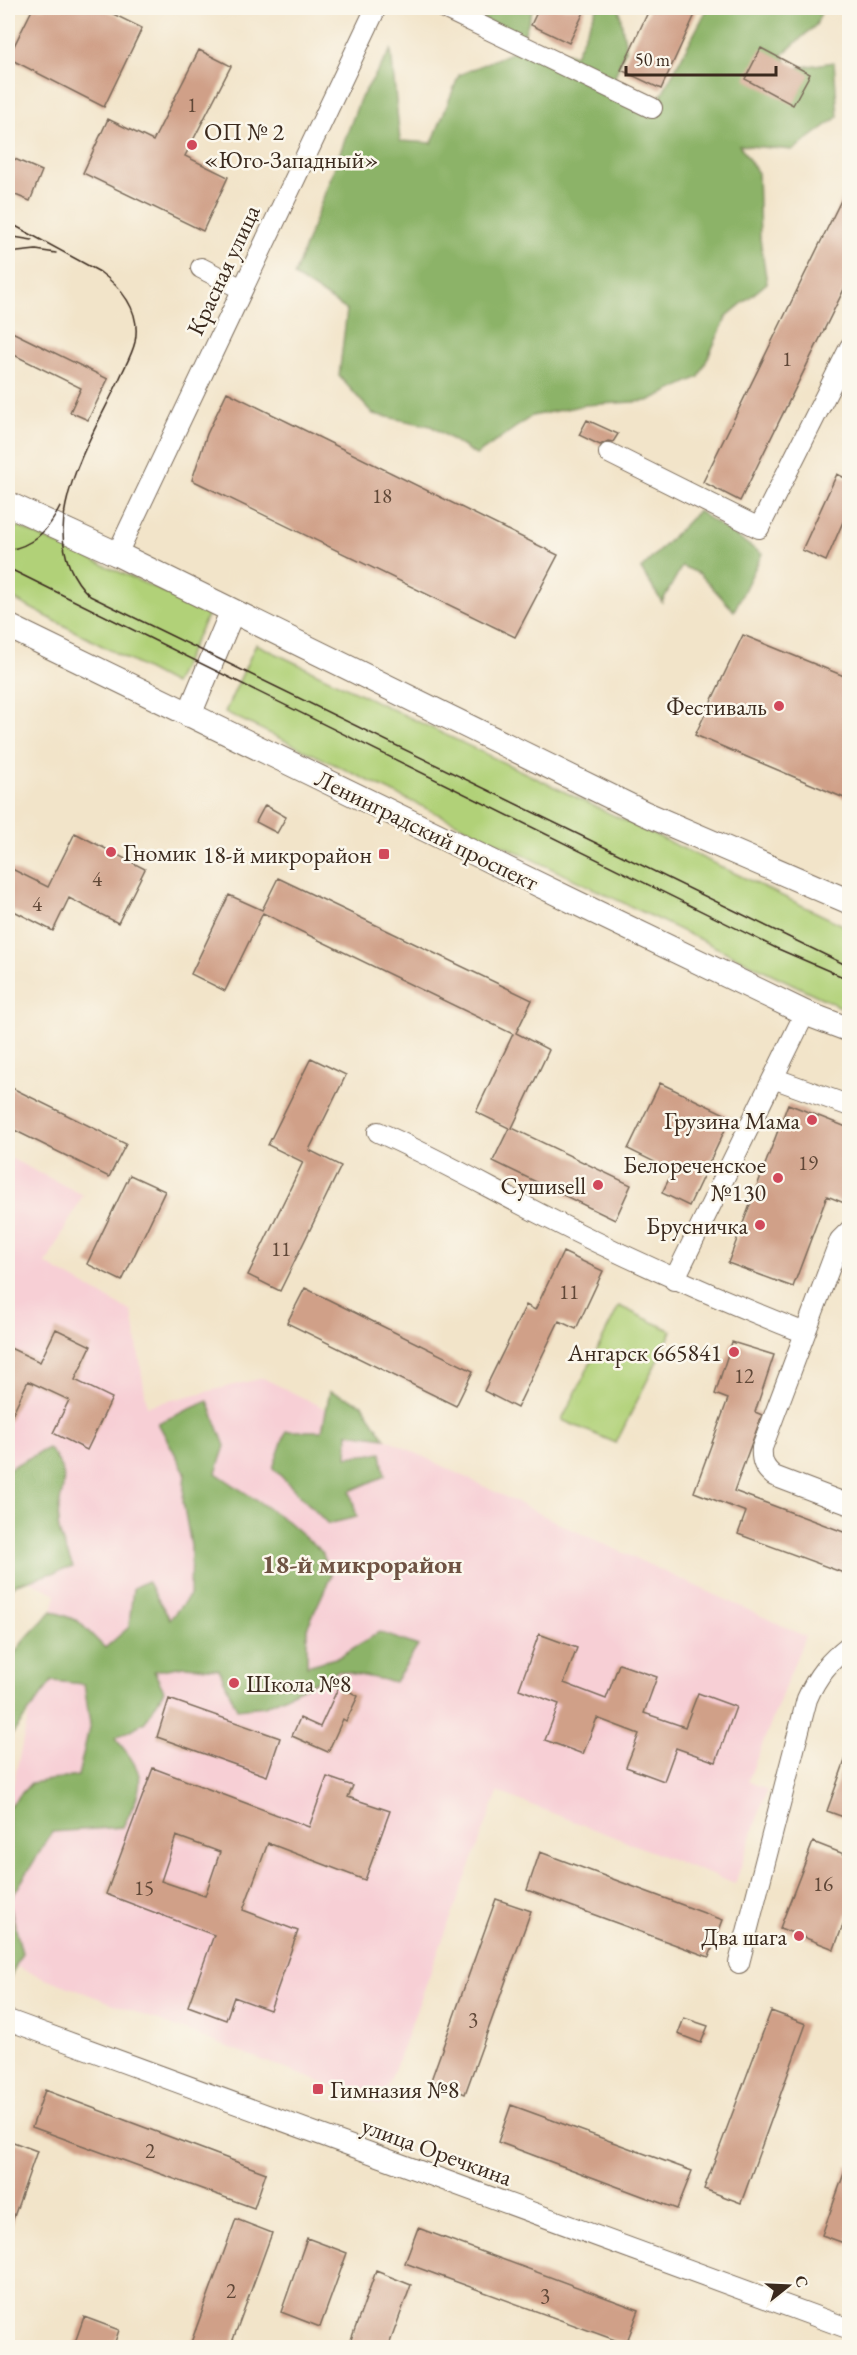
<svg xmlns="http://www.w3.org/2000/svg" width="857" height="2355" font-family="'EB Garamond',serif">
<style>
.built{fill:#f7cfd5}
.green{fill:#b1d178;stroke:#767e4b;stroke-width:1.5}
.forest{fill:#8cb368;stroke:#646e43;stroke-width:1.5}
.building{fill:#d0a088;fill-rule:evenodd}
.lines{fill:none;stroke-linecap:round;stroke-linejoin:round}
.minor-casing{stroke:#7b6b5a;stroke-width:22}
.major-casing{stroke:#7b6b5a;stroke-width:26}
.minor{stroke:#fff;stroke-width:20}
.major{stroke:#fff;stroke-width:24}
.tram{stroke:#3b2a1e;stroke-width:1.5}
.poi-dot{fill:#d1495b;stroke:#fbf7ec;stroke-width:2}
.labels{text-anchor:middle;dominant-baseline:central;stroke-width:5;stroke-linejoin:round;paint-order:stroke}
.number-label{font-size:21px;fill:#604838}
.poi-label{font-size:24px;fill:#3b2a1e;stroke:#fbf7ec;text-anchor:end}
.street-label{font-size:24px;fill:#3b2a1e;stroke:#fbf7ec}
.neighbourhood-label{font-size:26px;font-weight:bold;fill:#6f5343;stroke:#fbf7ec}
</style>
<rect width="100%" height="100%" fill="#fbf7ec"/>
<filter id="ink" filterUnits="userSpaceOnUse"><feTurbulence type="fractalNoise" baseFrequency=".0167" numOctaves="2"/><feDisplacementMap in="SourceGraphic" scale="12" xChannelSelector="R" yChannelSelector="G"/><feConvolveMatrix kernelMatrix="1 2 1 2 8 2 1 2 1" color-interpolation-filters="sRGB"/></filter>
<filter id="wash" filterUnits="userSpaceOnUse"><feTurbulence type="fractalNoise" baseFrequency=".008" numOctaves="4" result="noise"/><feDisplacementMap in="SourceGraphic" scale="24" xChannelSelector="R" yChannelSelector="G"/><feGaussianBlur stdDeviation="1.35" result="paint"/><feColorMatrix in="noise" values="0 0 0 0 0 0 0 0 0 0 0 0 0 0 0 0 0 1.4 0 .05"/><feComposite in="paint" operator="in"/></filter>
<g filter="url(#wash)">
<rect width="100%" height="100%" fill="#f2e4c9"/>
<!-- built -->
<path class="built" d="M8,1157L83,1195L46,1264L132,1312L147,1406L263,1378L567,1527L805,1636L748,1781L767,1790L735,1884L498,1792L381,2105L8,1964V1807L56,1594L8,1570Z"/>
<!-- green -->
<path class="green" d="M8,522L209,612L174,684L8,596Z
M256,644L849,928V1011L225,712Z
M619,1306L672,1331L616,1443L562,1420Z"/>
<!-- forest -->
<path class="forest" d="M460,8H533L523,38Z
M597,8H619L626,48L612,84L658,101L708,8H820L822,10L816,25L783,54L789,69L834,62L838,117L793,150L739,145L758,173L760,239L767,283L727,316L699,377L648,401L585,405L532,416L476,455L431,426L373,414L339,376L347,310L294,276L360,99L391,50L400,141L432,143L459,75L531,44L575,55Z
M698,511L762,554L734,611L700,574L682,566L662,602L641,569Z
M330,1391L362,1404L385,1438L348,1433L347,1457L381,1453L385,1476L350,1491L357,1517L328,1524L273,1468L286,1431H322Z
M208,1401L225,1446L216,1473L287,1521L322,1552L331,1576L307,1628V1666L339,1657L379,1632L418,1646L395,1682L338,1671L265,1706L237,1709L219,1669L185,1666L154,1671L164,1691L145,1722L115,1738C148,1777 145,1782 123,1827L52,1832L9,1902L22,1953L9,1980L8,1881L11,1878L8,1808L31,1783L78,1776L90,1724L84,1684L52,1681L11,1736C7,1716 3,1690 8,1670C12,1648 37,1627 52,1611L78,1621L105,1648L129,1627L133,1588L147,1581L170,1619L190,1595L191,1546L183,1502L185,1472L158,1423Z
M48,1448C76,1479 58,1487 58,1522C58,1536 68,1554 73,1567L16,1584L8,1591V1469Z"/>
<g id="blocks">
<!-- building -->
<path class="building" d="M33,8H101L142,28L104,107L8,58Z
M539,8H586L569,43L531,25Z
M650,8H698L661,89L621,70Z
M761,48L810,74L793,105L745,79Z
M199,50L231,66L185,156L228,177L203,231L83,173L108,119L153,141Z
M8,156L42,171L30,201L8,192Z
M849,184V279L740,501L703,482Z
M8,330L108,379L88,420L70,412L81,388L8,352Z
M227,392L558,555L515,637L192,480L207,434Z
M587,420L618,434L613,442L608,441L600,445L579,435Z
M837,474L849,480V508L826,561L802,550Z
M743,635L849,678V800L695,735Z
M265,805L286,817L277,833L256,822Z
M75,833L145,869L118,923L69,898L53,931L8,908V867L48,887Z
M278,878L532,1000L516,1033L549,1050L512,1128L631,1185L615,1220L493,1161L509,1128L476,1112L513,1034L263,913L225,991L191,974L229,895L262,910Z
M311,1058L346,1075L309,1150L341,1166L280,1291L248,1275L303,1162L268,1145Z
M660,1083L731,1117L689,1206L662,1193L673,1171L628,1149Z
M8,1086L126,1144L109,1177L8,1127Z
M788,1104L849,1128V1205L827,1196L793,1287L728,1263Z
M130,1175L165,1191L122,1281L87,1264Z
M563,1252L603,1271L576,1329L559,1321L517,1408L484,1391L526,1305L535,1310Z
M305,1288L473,1371L456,1406L287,1323Z
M56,1329L91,1346L75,1380L112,1398L87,1450L53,1433L69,1400L28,1381L8,1423V1347L40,1362Z
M732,1342L774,1355L755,1412L762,1415L734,1491L849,1534V1575L738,1534L746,1512L694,1492L728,1399L715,1394Z
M539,1634L577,1648L564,1683L606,1699L619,1664L657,1677L644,1713L685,1727L698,1693L736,1707L716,1762L676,1748L664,1781L626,1767L639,1734L597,1718L583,1754L545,1740L559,1704L519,1689Z
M339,1686L358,1696L346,1721L343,1719L328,1752L292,1736L300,1718L320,1727Z
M169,1699L280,1738L267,1776L157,1737Z
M847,1755H849V1819L827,1811Z
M153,1768L309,1827L327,1777L353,1786L348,1797L390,1811L365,1880L268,1843L243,1910L298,1931L270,2010L234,1997L226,2020L188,2006L214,1935L106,1894ZM176,1836L220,1852L205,1896L161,1881Z
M813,1842L849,1856V1909L834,1949L780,1928Z
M540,1852L723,1920L709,1957L527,1890Z
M496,1899L531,1911L465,2094L431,2080Z
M771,2011L806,2024L741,2203L704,2189Z
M684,2018L708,2026L701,2043L678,2034Z
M45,2090L266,2173L254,2208L32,2127Z
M511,2105L692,2171L677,2209L498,2142Z
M8,2140L37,2151L10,2228L8,2227Z
M847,2165L849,2166V2245L822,2235Z
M236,2219L272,2233L230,2348H189Z
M418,2228L639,2310L626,2344L405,2263Z
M307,2238L347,2253L320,2327L281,2312Z
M376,2271L411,2285L388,2348H348Z
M84,2317L119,2330L113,2348H73Z"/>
</g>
</g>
<g filter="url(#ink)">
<use href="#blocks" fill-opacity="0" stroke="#7b6b5a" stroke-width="1.5"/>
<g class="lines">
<!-- minor casing -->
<g class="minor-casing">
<path id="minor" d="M444,8L652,108
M201,268L242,289
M609,453L759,528L850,347
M117,554L376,8
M773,1078L850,1106
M378,1132C435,1157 489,1188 544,1216C630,1260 716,1298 805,1333
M850,1230L840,1240L762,1448C761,1461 764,1468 774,1476L850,1505
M674,1280L805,1013
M739,1963L807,1699C817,1676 829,1661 850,1645
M8,2020L850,2329"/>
</g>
<!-- major casing -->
<g class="major-casing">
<path id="major" d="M8,504L117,554L644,813L850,902
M8,626L585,907L805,1013L850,1030
M189,715L232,612"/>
</g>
<!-- minor -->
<use href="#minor" class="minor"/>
<!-- major -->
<use href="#major" class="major"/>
<!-- tram -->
<path class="tram" d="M8,222L100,272C123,289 141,312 135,342C132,355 124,368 119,380C90,442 27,536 90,596L850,967
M8,236L32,240
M8,253L36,250L56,253
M8,550C33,546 49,530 60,507
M8,568L776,948L850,980"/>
</g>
</g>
<!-- markers -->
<g class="poi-dot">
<circle cx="192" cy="145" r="6"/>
<circle cx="779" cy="706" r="6"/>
<circle cx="111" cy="852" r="6"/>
<rect x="378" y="848" width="12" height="12" rx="3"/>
<circle cx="812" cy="1120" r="6"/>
<circle cx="778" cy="1178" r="6"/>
<circle cx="598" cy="1185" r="6"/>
<circle cx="760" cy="1225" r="6"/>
<circle cx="734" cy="1352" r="6"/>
<circle cx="234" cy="1683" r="6"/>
<circle cx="799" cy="1936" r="6"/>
<rect x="312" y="2083" width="12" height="12" rx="3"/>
</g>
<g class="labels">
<!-- number labels -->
<g class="number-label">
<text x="192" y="104">1</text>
<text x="787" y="358">1</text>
<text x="382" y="495">18</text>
<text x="97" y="878">4</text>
<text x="37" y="903">4</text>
<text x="808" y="1162">19</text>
<text x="281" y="1248">11</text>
<text x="569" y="1291">11</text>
<text x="744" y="1375">12</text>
<text x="823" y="1883">16</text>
<text x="144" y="1887">15</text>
<text x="473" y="2019">3</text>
<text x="150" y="2150">2</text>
<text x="231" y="2290">2</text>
<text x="545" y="2295">3</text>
</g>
<!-- poi labels -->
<g class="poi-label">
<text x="204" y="131" text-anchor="start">ОП № 2<tspan x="204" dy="28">«Юго-Западный»</tspan></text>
<text x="767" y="706">Фестиваль</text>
<text x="123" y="852" text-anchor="start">Гномик</text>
<text x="372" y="854">18-й микрорайон</text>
<text x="800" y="1120">Грузина Мама</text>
<text x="766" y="1164">Белореченское<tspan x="766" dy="28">№130</tspan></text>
<text x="586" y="1185">Сушиsell</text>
<text x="748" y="1225">Брусничка</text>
<text x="722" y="1352">Ангарск 665841</text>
<text x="246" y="1683" text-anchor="start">Школа №8</text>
<text x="787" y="1936">Два шага</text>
<text x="330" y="2089" text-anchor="start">Гимназия №8</text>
</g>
<!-- street labels -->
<g class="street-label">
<text transform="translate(223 270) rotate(-65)">Красная улица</text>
<text transform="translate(427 830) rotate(26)">Ленинградский проспект</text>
<text transform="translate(437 2151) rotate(20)">улица Оречкина</text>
</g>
<!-- neighbourhood labels -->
<g class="neighbourhood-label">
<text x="362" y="1564">18-й микрорайон</text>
</g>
</g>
<!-- margin -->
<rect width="857" height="2355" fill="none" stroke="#fbf7ec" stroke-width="30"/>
<!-- north arrow -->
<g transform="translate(788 2286) rotate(72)" stroke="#fbf7ec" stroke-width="4.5" paint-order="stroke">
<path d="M0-4.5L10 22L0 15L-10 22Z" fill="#3b2a1e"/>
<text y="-9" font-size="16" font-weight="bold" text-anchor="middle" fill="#3b2a1e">С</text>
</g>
<!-- scale -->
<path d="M626 66v9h150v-9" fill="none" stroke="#3b2a1e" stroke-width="3"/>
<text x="635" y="66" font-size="18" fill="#3b2a1e" stroke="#fbf7ec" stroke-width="4.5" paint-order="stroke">50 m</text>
</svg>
